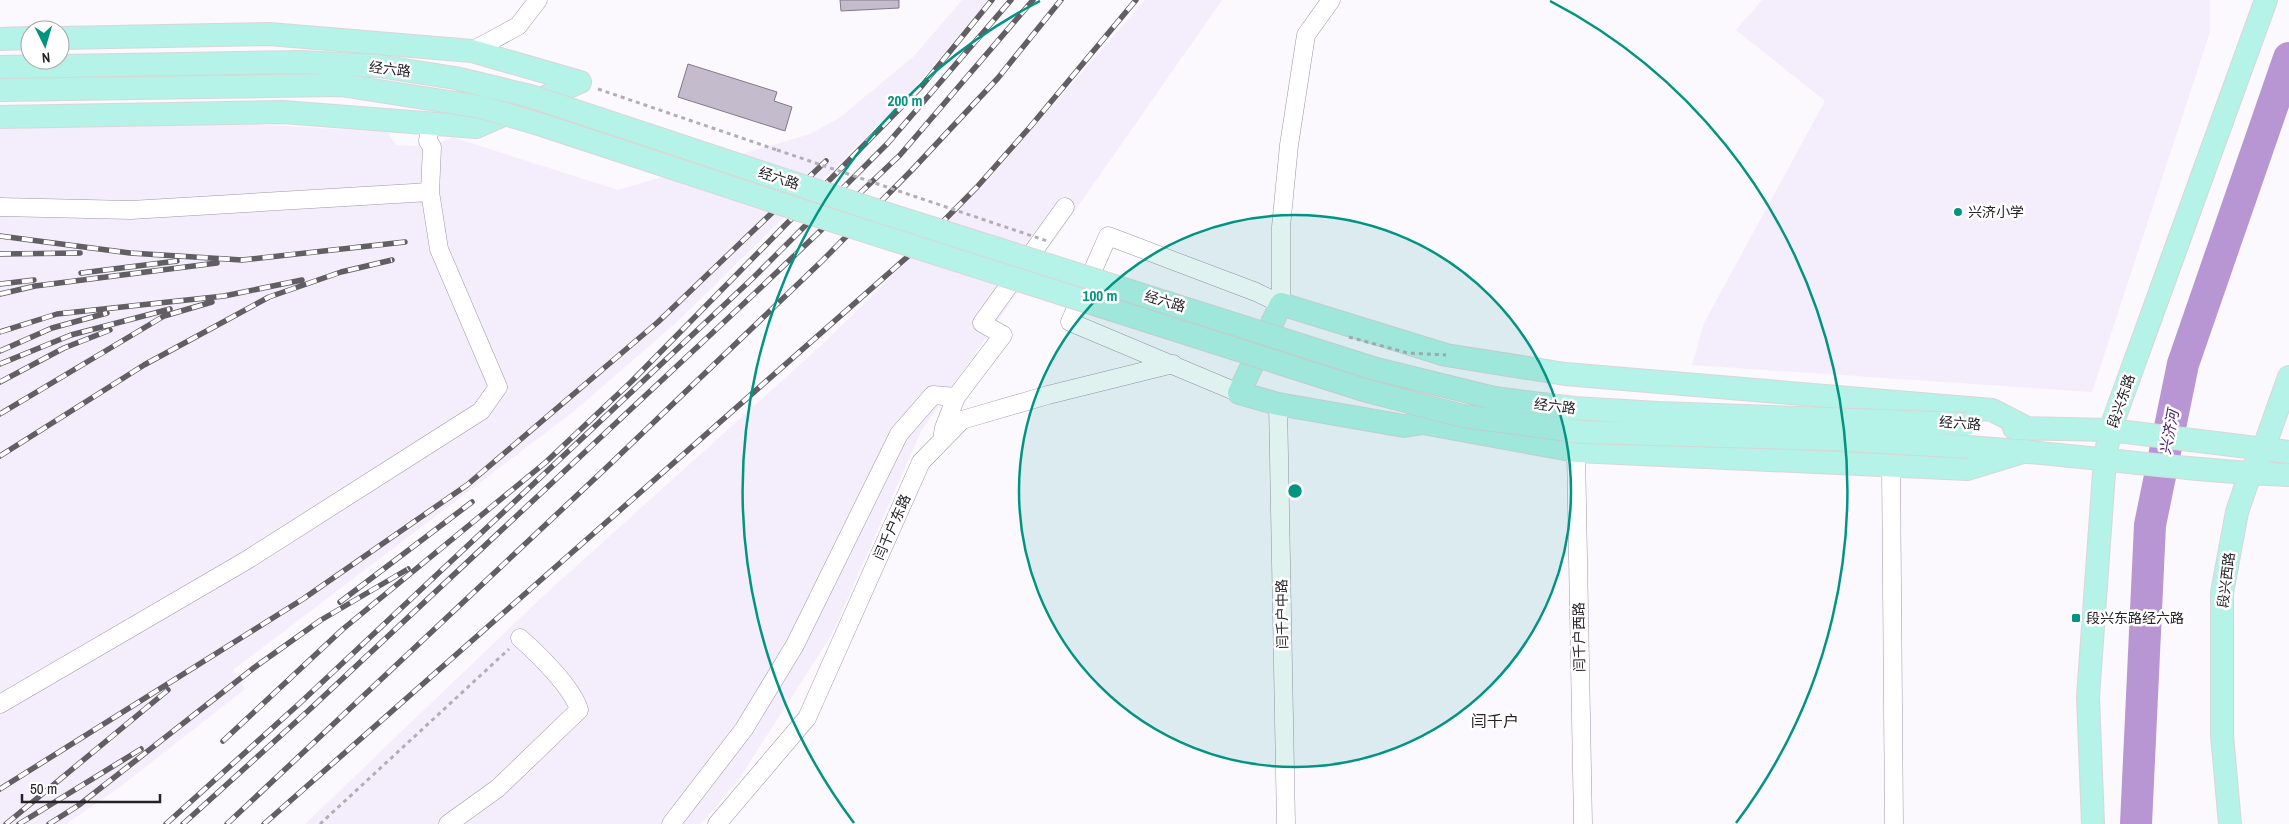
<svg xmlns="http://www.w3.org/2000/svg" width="2289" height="824" font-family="'Archivo Narrow','Noto Sans SC',sans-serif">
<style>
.built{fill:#f4edfc}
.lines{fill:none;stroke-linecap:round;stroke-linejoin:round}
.river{stroke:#b896d4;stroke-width:32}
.building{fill:#c4bccc;stroke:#817988}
.minor-casing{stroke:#9f97a7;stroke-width:19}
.major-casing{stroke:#d8d7d8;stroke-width:24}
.path{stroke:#b1aeb4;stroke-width:3;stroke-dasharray:4 4;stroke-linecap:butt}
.minor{stroke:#fff;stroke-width:18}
.major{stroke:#b5f2e7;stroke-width:22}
.rail-casing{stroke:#615e64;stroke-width:5.5}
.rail{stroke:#fff;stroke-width:4;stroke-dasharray:11;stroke-linecap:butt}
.major-bridge-casing{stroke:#d8d7d8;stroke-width:24;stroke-linecap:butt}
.path-bridge{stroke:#b1aeb4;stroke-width:3;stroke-dasharray:4 4;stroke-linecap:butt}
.major-bridge{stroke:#b5f2e7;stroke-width:22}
.ring{fill:none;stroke:#029482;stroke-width:2.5}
.poi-dot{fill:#029482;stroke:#fff;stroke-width:2}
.labels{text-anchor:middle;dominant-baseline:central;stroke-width:5;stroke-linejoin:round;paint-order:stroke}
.street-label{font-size:14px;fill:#252228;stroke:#fff}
.poi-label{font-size:14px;fill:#252228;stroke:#fff;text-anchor:start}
.water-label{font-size:15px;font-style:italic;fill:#4d226b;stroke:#fff}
.quarter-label{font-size:16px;fill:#252228;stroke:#fff}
.centre{fill:#029482;stroke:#fff;stroke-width:2.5}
.ring-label{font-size:15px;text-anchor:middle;font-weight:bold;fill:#029482;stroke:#fff;stroke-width:5;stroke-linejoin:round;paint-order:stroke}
</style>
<rect width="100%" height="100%" fill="#fbf8fe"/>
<!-- built -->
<path class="built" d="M962,0H989L904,100L677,322L573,412L233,670L245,689L120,787L66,824H0V127L251,124L387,132L396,145L432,147L452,137L618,190L810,134L838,119L914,56Z
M1145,0H1222L921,431L832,634L739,779L701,824H305L541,598L825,342L982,187Z
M1762,0H2210V32L2092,392L1692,365L1704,323L1825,101L1736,30Z"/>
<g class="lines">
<!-- river -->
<path class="river" d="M2136,824L2150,525L2183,364L2289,58"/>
</g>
<!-- building -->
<path class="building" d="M840,0H899V8L841,11Z
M688,64L777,92L774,101L792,107L785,131L678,97Z"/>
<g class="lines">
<!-- minor casing -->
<g class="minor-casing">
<path id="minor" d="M472,51L518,26L538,0
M0,207L131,210L430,192
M1239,393L1070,322L1108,236L1256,292L1281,304V227L1289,145L1306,35L1331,0
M1278,404L1286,824
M942,439L944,428L956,397
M1576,451L1583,824
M1891,466L1894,824
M0,704L247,560L481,411L498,387L439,249L430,192L432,147L428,141L430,124
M448,824L498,788L579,710C573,688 538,654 520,638
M671,824L744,729L795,645L899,434L933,395L956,397L1003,335L982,323L1065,207
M717,824L807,718L921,462L962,420L1048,395L1173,364"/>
</g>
<!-- major casing -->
<g class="major-casing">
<path id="major" d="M60,38L269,34L472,51L580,82
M0,39L30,38
M0,117L283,112L476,127L580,82
M2014,428L2110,430L2289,452
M1968,447C2075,454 2182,471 2289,475
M2026,451L1967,469L1576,451L1423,423L1404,426L1278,404L1239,393L1281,304L1446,355L1565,374L1992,410L2029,429
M2093,824L2088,697L2105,459L2110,430L2266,0
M2230,824L2222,735V593L2237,512L2250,474L2263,450L2289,377"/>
</g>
<!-- path -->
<path class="path" d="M598,89L777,150
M320,824L509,649"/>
<!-- minor -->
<use href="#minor" class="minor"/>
<!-- major -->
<use href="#major" class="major"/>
<!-- rail casing -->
<g class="rail-casing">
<path id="rail" d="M0,236L130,253L242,260L405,242
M0,254L80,253
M81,273L177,261
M0,284L34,280
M0,294L35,286L217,263
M0,332L57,314L224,296L302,280
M0,351L52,328L107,313
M0,364L71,335L170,309
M0,382L64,348L110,330
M0,414L164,316L212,302
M0,456L144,365L269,297L341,272L392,260
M340,602L472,502
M223,741L343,629L546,462L631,382L921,87L992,0
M0,789L303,599L467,485L658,322L826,161
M6,824L168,690
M19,824L141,749
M49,824L79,805L255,667L321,620L408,569
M166,824L300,703L754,277L888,143L1011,0
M183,824L308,711L754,294L900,155L1033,0
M227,824L605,469L822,261L912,170L998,78L1061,0
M264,824L914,251L977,187L1030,127L1136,0"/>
</g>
<!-- rail -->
<use href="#rail" class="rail"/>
<!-- major-bridge casing -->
<g class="major-bridge-casing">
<path id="major-bridge" d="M0,67L301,62L378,66L455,78L530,96L881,212L1376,369L1494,398L1574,408L1658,413L1967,424
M0,90L341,85L481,107L542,125L812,214L1367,391L1463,416L1582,432L1831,439L1968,447"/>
</g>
<!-- path-bridge -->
<path class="path-bridge" d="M777,150L1050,242
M1349,337L1408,353L1446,355"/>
<!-- major-bridge -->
<use href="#major-bridge" class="major-bridge"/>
</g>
<!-- distance rings -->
<circle cx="1295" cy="491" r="276" fill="#029482" fill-opacity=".12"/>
<g class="ring">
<circle cx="1295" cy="491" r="276"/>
<path d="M854 823A552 552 0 0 1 1040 1M1550 1A552 552 0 0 1 1736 823"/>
</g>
<!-- markers -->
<g class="poi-dot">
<circle cx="1958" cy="212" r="5"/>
<rect x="2071" y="613" width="10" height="10" rx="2.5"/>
</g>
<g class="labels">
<!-- street labels -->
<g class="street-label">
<text transform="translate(390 69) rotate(7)">经六路</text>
<text transform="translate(779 178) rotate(18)">经六路</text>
<text transform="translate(1165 301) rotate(17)">经六路</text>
<text transform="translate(2121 401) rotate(-71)">段兴东路</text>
<text transform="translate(1555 406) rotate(7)">经六路</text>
<text transform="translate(1960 423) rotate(4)">经六路</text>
<text transform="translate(892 527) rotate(-66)">闫千户东路</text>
<text transform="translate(2226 580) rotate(-83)">段兴西路</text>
<text transform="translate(1282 614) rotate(-91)">闫千户中路</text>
<text transform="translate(1579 637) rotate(-91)">闫千户西路</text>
</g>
<!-- poi labels -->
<g class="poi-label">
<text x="1968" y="212">兴济小学</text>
<text x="2086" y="618">段兴东路经六路</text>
</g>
<!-- water labels -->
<g class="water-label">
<text transform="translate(2169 432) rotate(-79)">兴济河</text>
</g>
<!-- quarter labels -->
<g class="quarter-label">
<text x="1495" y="721">闫千户</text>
</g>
</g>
<circle cx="1295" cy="491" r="8" class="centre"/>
<g class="ring-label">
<text x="905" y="106">200 m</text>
<text x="1100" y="301">100 m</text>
</g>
<!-- north arrow -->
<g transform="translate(45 45) rotate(175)"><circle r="24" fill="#ffffff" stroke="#a8a7a9"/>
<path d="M0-4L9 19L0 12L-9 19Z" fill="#029482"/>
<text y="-8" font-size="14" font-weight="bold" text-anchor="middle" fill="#252228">N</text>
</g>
<!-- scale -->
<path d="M22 794v8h138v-8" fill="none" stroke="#252228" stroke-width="2.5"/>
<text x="30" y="794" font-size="15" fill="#252228" stroke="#ffffff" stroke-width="4" paint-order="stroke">50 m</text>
</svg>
